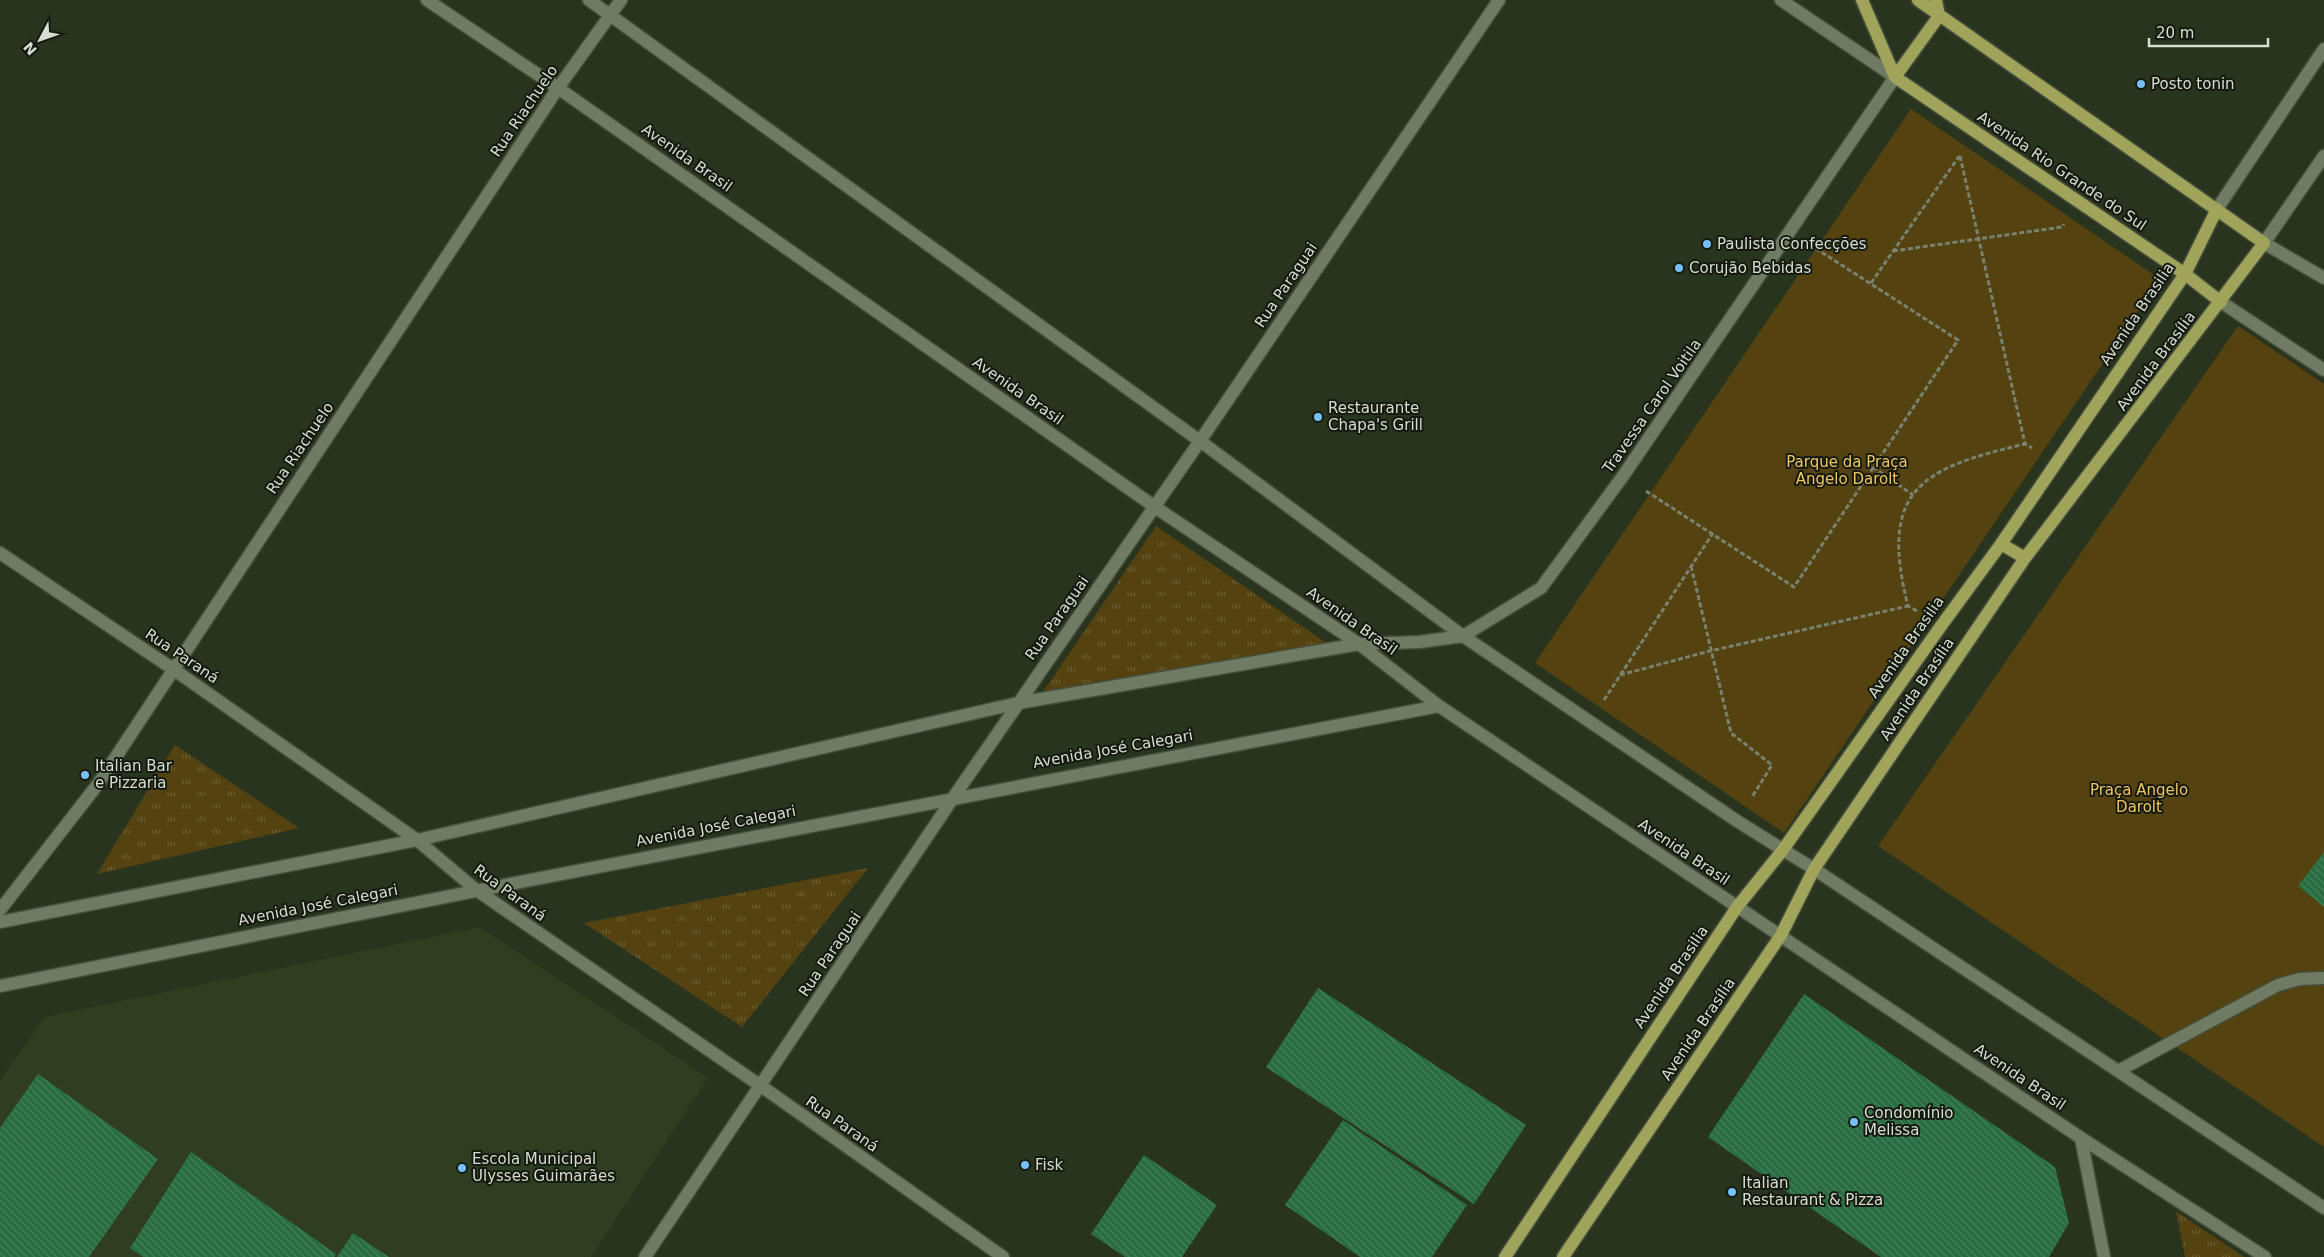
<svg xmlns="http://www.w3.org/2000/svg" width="2324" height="1257" font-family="'DejaVu Sans',sans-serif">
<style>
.built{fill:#2f3e21}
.grass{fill:url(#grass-tufts)}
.park{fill:#554211}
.building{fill:url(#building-back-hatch)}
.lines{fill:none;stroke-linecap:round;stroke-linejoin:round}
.minor-casing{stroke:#454e3b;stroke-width:15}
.major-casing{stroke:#454e3b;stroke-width:15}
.path{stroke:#78826f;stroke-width:3;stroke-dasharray:5 2.5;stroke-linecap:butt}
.minor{stroke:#6f7c63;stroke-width:12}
.major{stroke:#a0a45a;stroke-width:12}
.poi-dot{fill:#75c0f6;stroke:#151a10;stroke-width:2}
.labels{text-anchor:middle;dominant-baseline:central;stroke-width:4;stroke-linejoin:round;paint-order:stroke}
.poi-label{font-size:15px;fill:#d7ded0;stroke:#151a10;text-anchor:start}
.street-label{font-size:15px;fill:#d7ded0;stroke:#151a10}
.park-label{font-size:15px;fill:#f0c561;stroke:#151a10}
</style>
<defs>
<pattern id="grass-tufts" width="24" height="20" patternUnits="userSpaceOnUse" patternTransform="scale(1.25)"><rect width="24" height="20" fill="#554211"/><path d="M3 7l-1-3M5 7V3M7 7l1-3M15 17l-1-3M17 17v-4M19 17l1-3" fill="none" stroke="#6d5d33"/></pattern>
<pattern id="building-back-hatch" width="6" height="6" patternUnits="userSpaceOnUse" patternTransform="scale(1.25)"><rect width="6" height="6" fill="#286c41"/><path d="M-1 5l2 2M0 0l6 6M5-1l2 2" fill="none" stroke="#46815b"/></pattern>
</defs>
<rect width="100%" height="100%" fill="#29341e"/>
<!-- built -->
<path class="built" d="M480,927L708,1078L591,1257H0V1080L45,1017Z"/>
<!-- grass -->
<path class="grass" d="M1156,526L1331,646L1043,692Z
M175,745L299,828L97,874Z
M868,868L742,1027L584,923Z
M2176,1211L2244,1257H2185Z"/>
<!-- park -->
<path class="park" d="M1911,109L2160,279L1784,833L1535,663Z
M2238,326L2324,384V1147L1878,846Z"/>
<!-- building -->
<path class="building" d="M2324,852V907L2298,886Z
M1318,988L1526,1125L1474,1204L1266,1067Z
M1804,994L2055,1167L2069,1223L2049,1257H1881L1708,1137Z
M38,1074L158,1159L89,1257H0V1128Z
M1343,1120L1467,1205L1432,1257H1360L1285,1205Z
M191,1152L336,1254L334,1257H143L130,1248Z
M1144,1155L1217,1205L1182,1257H1125L1091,1234Z
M353,1233L389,1257H337Z"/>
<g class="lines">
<!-- minor casing -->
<g class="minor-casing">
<path id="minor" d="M427,0L558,88L1155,507L1359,644L1439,706L2081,1138L2265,1257
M589,0L1200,441L1463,636L1737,821L1814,869L2324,1208
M2324,156L2264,243L2324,278
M2217,209L2324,49
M2221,302L2324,370
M0,553L173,669L417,840L475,889L761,1086L1003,1257
M0,910L98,784L558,88L621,0
M0,922L417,840L1018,703L1359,644L1419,642L1463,636L1541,588L1623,476L1895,77L1781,0
M0,986C479,889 958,795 1439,706
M2118,1071L2278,985L2300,979L2324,978
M2081,1138L2104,1257
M645,1257L955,795L1200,441L1499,0"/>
</g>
<!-- major casing -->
<g class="major-casing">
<path id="major" d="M1862,0L1895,77
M1895,77L2185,274L2221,302
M1895,77L1939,16L1936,0
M2001,544L2025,558
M1505,1257L1737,907L1782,851L1941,626L2001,544L2185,274L2217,209
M1563,1257L1781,935L1814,869L2025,558L2264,243L1918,0"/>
</g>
<!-- path -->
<path class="path" d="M1960,156L2025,444L2032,448
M1893,251L2062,227L2064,224
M1871,283L1960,155
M1873,467L1913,495
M1646,491L1794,587L1958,340L1812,246
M1691,566L1731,733L1772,765L1752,797
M1917,611L1908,606C1878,489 1922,468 2025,444
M1620,675L1710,651L1908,606
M1604,700L1713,533"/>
<!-- minor -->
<use href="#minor" class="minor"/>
<!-- major -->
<use href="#major" class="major"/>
</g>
<!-- markers -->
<g class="poi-dot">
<circle cx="2141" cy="84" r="5"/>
<circle cx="1707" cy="244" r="5"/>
<circle cx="1679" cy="268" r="5"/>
<circle cx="1318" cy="417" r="5"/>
<circle cx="85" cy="775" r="5"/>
<circle cx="1854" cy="1122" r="5"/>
<circle cx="1025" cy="1165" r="5"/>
<circle cx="462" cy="1168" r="5"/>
<circle cx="1732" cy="1192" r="5"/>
</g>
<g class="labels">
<!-- poi labels -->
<g class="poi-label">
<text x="2151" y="84">Posto tonin</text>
<text x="1717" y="244">Paulista Confecções</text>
<text x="1689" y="268">Corujão Bebidas</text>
<text x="1328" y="408">Restaurante<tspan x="1328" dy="17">Chapa's Grill</tspan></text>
<text x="95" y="766">Italian Bar<tspan x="95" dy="17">e Pizzaria</tspan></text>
<text x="1864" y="1113">Condomínio<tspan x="1864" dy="17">Melissa</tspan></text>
<text x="472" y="1159">Escola Municipal<tspan x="472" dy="17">Ulysses Guimarães</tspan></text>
<text x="1035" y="1165">Fisk</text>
<text x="1742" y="1183">Italian<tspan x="1742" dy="17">Restaurant &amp; Pizza</tspan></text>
</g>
<!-- street labels -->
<g class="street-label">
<text transform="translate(524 111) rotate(-56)">Rua Riachuelo</text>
<text transform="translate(687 158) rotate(35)">Avenida Brasil</text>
<text transform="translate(2062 171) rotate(34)">Avenida Rio Grande do Sul</text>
<text transform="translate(1286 285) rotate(-56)">Rua Paraguai</text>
<text transform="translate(2137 314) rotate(-56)">Avenida Brasilia</text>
<text transform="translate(2156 361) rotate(-53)">Avenida Brasília</text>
<text transform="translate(1018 391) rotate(35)">Avenida Brasil</text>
<text transform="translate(1652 406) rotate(-55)">Travessa Carol Voitila</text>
<text transform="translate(300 448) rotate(-56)">Rua Riachuelo</text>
<text transform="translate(1057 618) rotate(-55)">Rua Paraguai</text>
<text transform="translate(1352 621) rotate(35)">Avenida Brasil</text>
<text transform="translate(1906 647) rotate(-55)">Avenida Brasilia</text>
<text transform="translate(182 656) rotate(34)">Rua Paraná</text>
<text transform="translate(1917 689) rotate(-56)">Avenida Brasília</text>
<text transform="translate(1113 749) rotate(-10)">Avenida José Calegari</text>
<text transform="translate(716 826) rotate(-11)">Avenida José Calegari</text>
<text transform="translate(1684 852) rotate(34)">Avenida Brasil</text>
<text transform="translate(510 893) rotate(36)">Rua Paraná</text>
<text transform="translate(318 905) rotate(-11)">Avenida José Calegari</text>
<text transform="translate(830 954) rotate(-56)">Rua Paraguai</text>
<text transform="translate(1671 977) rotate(-56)">Avenida Brasilia</text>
<text transform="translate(1698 1029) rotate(-56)">Avenida Brasília</text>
<text transform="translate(2020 1077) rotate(34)">Avenida Brasil</text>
<text transform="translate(842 1124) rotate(35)">Rua Paraná</text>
</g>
<!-- park labels -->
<g class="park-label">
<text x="1847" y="462">Parque da Praça<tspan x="1847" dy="17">Angelo Darolt</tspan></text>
<text x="2139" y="790">Praça Angelo<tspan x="2139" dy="17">Darolt</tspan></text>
</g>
</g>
<!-- north arrow -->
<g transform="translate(40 40) rotate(229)" stroke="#151a10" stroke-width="4" paint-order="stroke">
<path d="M0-4L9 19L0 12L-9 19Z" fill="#d7ded0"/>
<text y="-8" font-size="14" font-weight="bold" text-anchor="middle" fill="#d7ded0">N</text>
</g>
<!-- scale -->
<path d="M2149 38v8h119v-8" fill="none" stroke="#d7ded0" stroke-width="2.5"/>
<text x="2156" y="38" font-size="15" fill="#d7ded0" stroke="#151a10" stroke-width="4" paint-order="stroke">20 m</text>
</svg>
